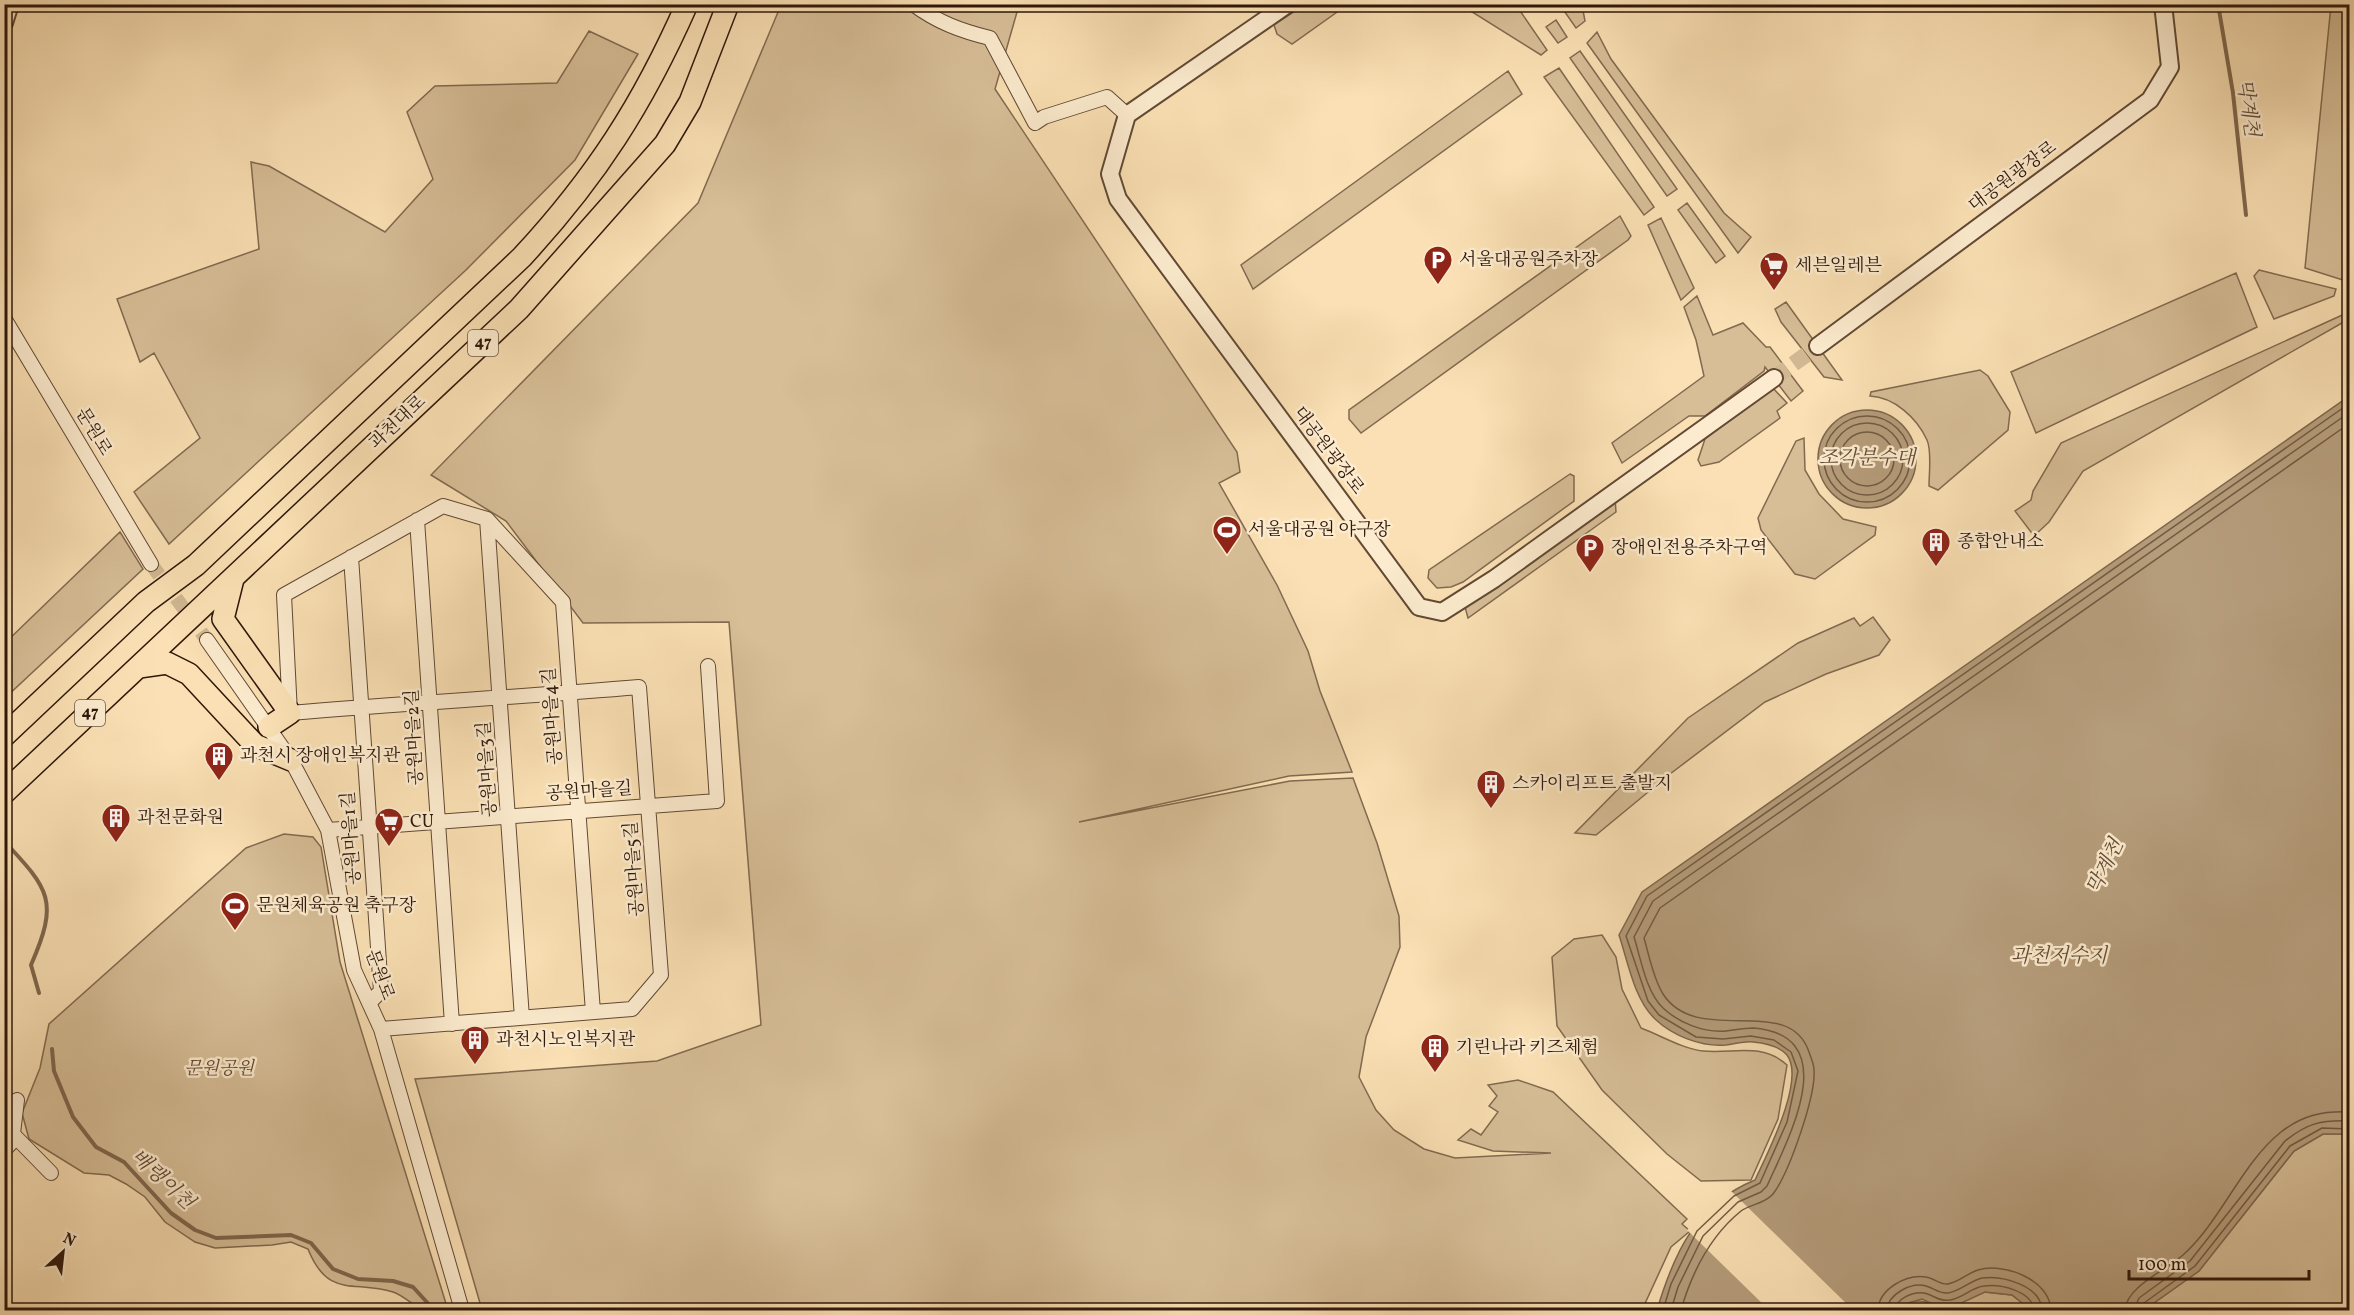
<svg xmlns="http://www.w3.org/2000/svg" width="2354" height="1315" font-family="Vollkorn,'Noto Serif KR',serif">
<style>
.green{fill:#d7be97;stroke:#826a50;stroke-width:1.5}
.water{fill:#b59c7a;stroke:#7f674d;stroke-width:1.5}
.pier{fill:#fae0b4}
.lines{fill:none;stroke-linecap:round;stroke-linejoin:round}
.shore{stroke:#725a42;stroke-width:1.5}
.stream{stroke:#7f674d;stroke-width:4}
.minor-tunnel{stroke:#d1b892;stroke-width:14;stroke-dasharray:14 7;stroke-linecap:butt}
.tertiary-tunnel{stroke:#d1b892;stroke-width:16;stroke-dasharray:16 8;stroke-linecap:butt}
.minor-casing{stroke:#614934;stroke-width:16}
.tertiary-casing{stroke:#614934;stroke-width:20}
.trunk-casing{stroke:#2e170a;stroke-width:24}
.minor{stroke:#fcebce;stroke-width:14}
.tertiary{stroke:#fcebce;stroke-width:16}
.trunk{stroke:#fae0b4;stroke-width:21}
.labels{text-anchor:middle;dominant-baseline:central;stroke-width:5;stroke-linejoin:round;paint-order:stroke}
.shield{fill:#fcebce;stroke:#6c5745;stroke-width:1.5}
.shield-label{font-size:16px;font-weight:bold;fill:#2e170a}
.street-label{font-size:18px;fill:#2e170a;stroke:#fcebce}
.poi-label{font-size:18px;fill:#2e170a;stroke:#fcebce;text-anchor:start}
.park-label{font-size:18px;font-style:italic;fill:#614934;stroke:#fcebce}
.water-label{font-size:20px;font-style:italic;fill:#644c37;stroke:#fcebce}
</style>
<rect width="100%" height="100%" fill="#fae0b4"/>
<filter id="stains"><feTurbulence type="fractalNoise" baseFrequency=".00333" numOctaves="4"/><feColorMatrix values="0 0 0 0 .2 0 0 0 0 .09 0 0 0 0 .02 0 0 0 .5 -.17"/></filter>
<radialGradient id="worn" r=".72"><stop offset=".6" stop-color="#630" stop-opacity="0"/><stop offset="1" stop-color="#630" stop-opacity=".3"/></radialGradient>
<!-- green -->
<path class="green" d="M781,5H1019L995,89L1237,452L1240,472L1219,483L1277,585L1308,651L1320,691L1352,772L1289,776L1079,822L1290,781L1353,778L1377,843L1399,916L1400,947L1366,1037L1359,1077L1376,1110L1394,1130L1424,1149L1455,1158L1551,1153L1493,1151L1458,1140L1471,1129L1481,1135L1498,1112L1489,1106L1497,1096L1488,1085L1518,1080L1553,1092L1687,1219L1682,1224L1690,1231L1671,1247L1642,1310H482L415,1079L657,1061L761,1025L729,622L583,623L506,521L431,475L698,203Z
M1304,5V4L1347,5L1292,44L1277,34L1274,25Z
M1461,5H1516L1547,50L1541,55Z
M1560,5H1582L1585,21L1576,28Z
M2331,5H2349V282L2305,268Z
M1556,20L1567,37L1558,43L1546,27Z
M589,31L638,54L575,160L466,270L169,544L134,492L200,438L154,353L140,362L117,299L259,249L251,162L269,166L385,232L433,179L407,112L435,86L557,83Z
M1597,32L1611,59L1724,213L1751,237L1738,253L1587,43Z
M1580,51L1677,189L1667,196L1570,58Z
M1559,68L1654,207L1644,215L1544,77Z
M1508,71L1522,94L1253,289L1241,265Z
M1687,203L1725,256L1716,263L1678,210Z
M1620,216L1631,236L1628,240L1361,433L1349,419V410Z
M1661,218L1694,288L1681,300L1648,225Z
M2259,270L2336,289L2334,296L2274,319L2254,276Z
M2236,273L2257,327L2036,433L2011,372Z
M1697,296L1713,335L1743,323L1766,347H1770L1803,391L1791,401L1765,367L1764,371L1705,416H1689L1622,463L1612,443L1704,376L1696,340L1684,307Z
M1786,302L1842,380L1824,377L1781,322L1775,309Z
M2349,312V319L2083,471L2049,522L2034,536L2015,511L2031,500L2033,491L2061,443Z
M1980,370L1988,376L2010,412L2008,430L1938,490L1929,486C1929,473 1932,451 1927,440C1917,418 1894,397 1870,396L1871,392Z
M1772,387L1787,403L1777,411L1780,418L1719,462L1701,466L1698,460L1705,439Z
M1804,438L1805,470L1819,494L1843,519L1876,527L1875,535L1815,579L1795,574L1761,530L1758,518L1796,441Z
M1570,474L1574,476V501L1463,582L1451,587L1437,588L1428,578L1429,570Z
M1615,498L1616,512L1468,618L1465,607Z
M120,532L143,569L5,698V643Z
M1873,617L1890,640L1879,655L1826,674L1765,702L1670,774L1596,835L1575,833L1688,718L1798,643L1854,618L1860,626Z
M284,834L313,837L321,847L340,962L448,1310C441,1310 432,1312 425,1310C415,1308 405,1296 393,1292C353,1280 328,1299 308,1249L291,1242L272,1245L215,1248L195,1242L165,1222L145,1197L126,1184L109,1175L84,1173L29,1139L22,1113L40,1068L49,1024L246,848Z
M1602,935L1616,957L1622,989L1641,1028C1660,1035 1683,1049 1703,1051C1733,1054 1762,1042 1787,1065L1778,1119L1751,1180L1701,1181L1667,1154L1602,1090L1557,1026L1552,957L1574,939Z
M2323,1134H2349V1310H2144L2199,1271L2294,1151Z
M1984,1292L2012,1295L2031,1310H1898C1913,1298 1922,1299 1939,1307Z"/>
<!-- water -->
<path class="water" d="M2348,397L2349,1134H2323L2294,1151L2199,1271L2144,1310H2031L2012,1295L1985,1292L1955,1306L1939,1307L1922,1299L1908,1303L1898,1310H1657C1674,1253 1696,1204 1755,1180C1766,1156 1806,1080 1787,1055C1779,1046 1764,1043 1753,1042C1744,1041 1735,1044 1726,1045C1701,1047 1673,1036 1655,1019C1634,999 1628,962 1619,935L1642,892Z
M1818 459a49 49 0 1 1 98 0a49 49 0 1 1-98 0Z"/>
<!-- pier -->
<path class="pier" d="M1728,1188L1730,1190L1853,1310H1769L1687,1230Z"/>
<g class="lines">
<!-- shore -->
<path class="shore" d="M1824 459a43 43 0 1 1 86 0a43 43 0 1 1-86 0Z
M1831 459a36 36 0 1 1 72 0a36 36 0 1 1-72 0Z
M1840 459a27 27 0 1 1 54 0a27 27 0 1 1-54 0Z
M1663,1310L1671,1284L1697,1231L1734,1196L1760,1183L1787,1122L1798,1071L1791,1052L1774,1040L1751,1036L1723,1039L1696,1037L1659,1015L1648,1001L1626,936L1647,896L2350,403
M1671,1310L1678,1287L1703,1236L1738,1202L1761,1192L1767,1186C1788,1139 1845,1035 1753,1028C1744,1028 1735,1030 1726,1031C1704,1033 1679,1023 1663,1008C1646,992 1641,959 1634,937L1653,901L2350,412
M1681,1310C1692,1272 1709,1237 1741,1211C1750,1204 1765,1204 1773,1194C1789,1173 1816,1096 1814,1070C1814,1064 1811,1058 1809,1052C1789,992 1698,1048 1663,994C1653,978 1649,955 1644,938L1660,908L2350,423
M1878,1310C1879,1289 1906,1274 1926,1277C1934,1278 1940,1285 1948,1284C1959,1282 1968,1273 1978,1270C2004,1262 2050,1280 2051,1310
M1887,1310C1888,1294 1911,1282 1926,1286C1934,1288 1939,1294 1948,1293C1960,1291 1970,1281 1982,1278C2003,1275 2041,1286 2042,1310
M1895,1310C1896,1299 1913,1291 1924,1293C1934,1295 1939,1302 1950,1300C1963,1298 1972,1287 1984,1286C2001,1284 2032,1291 2034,1310
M2125,1310C2126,1287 2166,1270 2183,1255C2221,1221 2241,1164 2281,1132C2303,1115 2322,1111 2350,1112
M2134,1310L2139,1298L2190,1261L2285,1141C2308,1123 2320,1120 2350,1121
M2142,1310L2144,1303L2195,1266L2290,1146L2322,1128L2350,1129"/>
<!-- stream -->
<path class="stream" d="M2218,4L2233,93L2246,215
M4,841C50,890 59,901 31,965L39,993
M52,1049L54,1071L73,1117L96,1147L124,1162L171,1213L195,1230L216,1238L291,1235L311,1243L333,1269L358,1279L393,1281L413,1287L434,1310"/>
<!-- minor-tunnel -->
<path class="minor-tunnel" d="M151,564L207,640"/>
<!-- tertiary-tunnel -->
<path class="tertiary-tunnel" d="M1774,378L1818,346"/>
<!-- minor casing -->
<g class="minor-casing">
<path id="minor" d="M913,4C937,22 961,31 990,38L1035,123L1044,117L1107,97L1127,115
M4,318L151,564
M487,519L522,1018
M417,520L452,1024
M351,557L381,991L369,1003
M207,640L291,760L328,830L354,970L381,1029L462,1310
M328,830L717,801L708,666
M381,1029C464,1023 548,1016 632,1009L661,975L639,687C523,697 406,703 290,713L284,595L443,506L487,519L563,602L593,1012
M4,1125L51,1173
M4,1150L12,1142L17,1100"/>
</g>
<!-- tertiary casing -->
<g class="tertiary-casing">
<path id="tertiary" d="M1288,4L1127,115L1110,174L1118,199L1419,607L1442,612L1494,579L1774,378
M4,23L10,4
M1818,346L2150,100L2170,67L2163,4"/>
</g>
<!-- trunk casing -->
<g class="trunk-casing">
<path id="trunk" d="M233,579L223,619L290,713L269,727
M139,667L167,663L189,674L255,745L291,760
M4,736L146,602L196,565L522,257C596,177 643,104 687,4
M4,793L519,309L665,144L690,102L728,4"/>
</g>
<!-- minor -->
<use href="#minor" class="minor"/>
<!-- tertiary -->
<use href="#tertiary" class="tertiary"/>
<!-- trunk -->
<use href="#trunk" class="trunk"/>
</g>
<!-- icons -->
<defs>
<g id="parking-pin" transform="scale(1.5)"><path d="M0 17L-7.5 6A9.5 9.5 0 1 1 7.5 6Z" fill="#8f2418" stroke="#fcebce"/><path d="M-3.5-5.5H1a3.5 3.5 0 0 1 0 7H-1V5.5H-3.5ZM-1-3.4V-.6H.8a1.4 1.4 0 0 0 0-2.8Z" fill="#fff"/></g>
<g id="supermarket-pin" transform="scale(1.5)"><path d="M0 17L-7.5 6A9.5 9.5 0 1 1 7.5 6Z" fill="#8f2418" stroke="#fcebce"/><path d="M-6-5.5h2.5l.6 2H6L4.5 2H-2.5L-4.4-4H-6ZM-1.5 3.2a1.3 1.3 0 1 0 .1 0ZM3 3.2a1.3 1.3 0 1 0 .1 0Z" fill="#fff"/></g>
<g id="stadium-pin" transform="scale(1.5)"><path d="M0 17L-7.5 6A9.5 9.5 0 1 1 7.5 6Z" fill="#8f2418" stroke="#fcebce"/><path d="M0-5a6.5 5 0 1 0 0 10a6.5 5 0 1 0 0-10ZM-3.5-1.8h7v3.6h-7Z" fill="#fff"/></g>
<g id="building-pin" transform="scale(1.5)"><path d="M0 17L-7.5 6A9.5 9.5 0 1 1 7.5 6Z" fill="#8f2418" stroke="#fcebce"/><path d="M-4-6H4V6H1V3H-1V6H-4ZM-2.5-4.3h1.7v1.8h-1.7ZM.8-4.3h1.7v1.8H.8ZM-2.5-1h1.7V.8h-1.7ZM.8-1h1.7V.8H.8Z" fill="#fff"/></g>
</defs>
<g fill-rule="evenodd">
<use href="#parking-pin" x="1438" y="260"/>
<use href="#supermarket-pin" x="1774" y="266"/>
<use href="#stadium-pin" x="1227" y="530"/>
<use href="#building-pin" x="1936" y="542"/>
<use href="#parking-pin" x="1590" y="548"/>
<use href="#building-pin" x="219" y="756"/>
<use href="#building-pin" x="1491" y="784"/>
<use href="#building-pin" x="116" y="818"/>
<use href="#supermarket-pin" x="389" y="822"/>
<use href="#stadium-pin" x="235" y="906"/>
<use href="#building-pin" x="475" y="1040"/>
<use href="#building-pin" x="1435" y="1048"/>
</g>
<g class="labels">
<!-- shield labels -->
<g class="shield">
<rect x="468" y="330" width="30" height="26" rx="4.5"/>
<rect x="75" y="700" width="30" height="26" rx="4.5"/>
</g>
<g class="shield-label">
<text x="483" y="343">47</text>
<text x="90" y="713">47</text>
</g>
<!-- street labels -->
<g class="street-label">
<text transform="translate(2013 177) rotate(-37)">대공원광장로</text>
<text transform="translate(398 423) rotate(-43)">과천대로</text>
<text transform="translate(93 432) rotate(59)">문원로</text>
<text transform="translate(1328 451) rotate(53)">대공원광장로</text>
<text transform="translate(553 716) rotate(-94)">공원마을4길</text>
<text transform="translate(415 737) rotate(-93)">공원마을2길</text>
<text transform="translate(488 769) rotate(-94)">공원마을3길</text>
<text transform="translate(589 792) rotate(-4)">공원마을길</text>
<text transform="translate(352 838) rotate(-94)">공원마을1길</text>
<text transform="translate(635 869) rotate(-94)">공원마을5길</text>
<text transform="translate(379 975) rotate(70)">문원로</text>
</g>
<!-- poi labels -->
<g class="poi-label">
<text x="1459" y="260">서울대공원주차장</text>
<text x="1795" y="266">세븐일레븐</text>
<text x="1248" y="530">서울대공원 야구장</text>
<text x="1957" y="542">종합안내소</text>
<text x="1611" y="548">장애인전용주차구역</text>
<text x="240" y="756">과천시 장애인복지관</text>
<text x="1512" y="784">스카이리프트 출발지</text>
<text x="137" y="818">과천문화원</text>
<text x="410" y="822">CU</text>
<text x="256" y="906">문원체육공원 축구장</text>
<text x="496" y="1040">과천시노인복지관</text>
<text x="1456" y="1048">기린나라 키즈체험</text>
</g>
<!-- park labels -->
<g class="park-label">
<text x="219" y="1069">문원공원</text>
</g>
<!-- water labels -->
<g class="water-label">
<text transform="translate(2247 108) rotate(82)">막계천</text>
<text x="1867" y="459">조각분수대</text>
<text transform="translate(2106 867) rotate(-64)">막계천</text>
<text x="2059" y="957">과천저수지</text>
<text transform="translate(162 1180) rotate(43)">배랭이천</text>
</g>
</g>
<!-- margin -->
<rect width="2354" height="1315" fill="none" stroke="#fae0b4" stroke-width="24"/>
<rect x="6" y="6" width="2342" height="1303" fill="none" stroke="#2e170a" stroke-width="3"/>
<rect x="12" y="12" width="2330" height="1291" fill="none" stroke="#2e170a" stroke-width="1.5"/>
<!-- north arrow -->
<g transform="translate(63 1252) rotate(27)" stroke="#fcebce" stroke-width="4.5" paint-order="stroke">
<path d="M0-4.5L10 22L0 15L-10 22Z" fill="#2e170a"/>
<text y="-9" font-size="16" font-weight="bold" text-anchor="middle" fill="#2e170a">N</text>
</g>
<!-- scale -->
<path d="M2129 1270v9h180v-9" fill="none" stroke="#2e170a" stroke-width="3"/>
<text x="2138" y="1270" font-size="18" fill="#2e170a" stroke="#fcebce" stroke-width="4.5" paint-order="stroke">100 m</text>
<rect width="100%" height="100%" filter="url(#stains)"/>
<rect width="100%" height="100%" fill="url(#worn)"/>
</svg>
